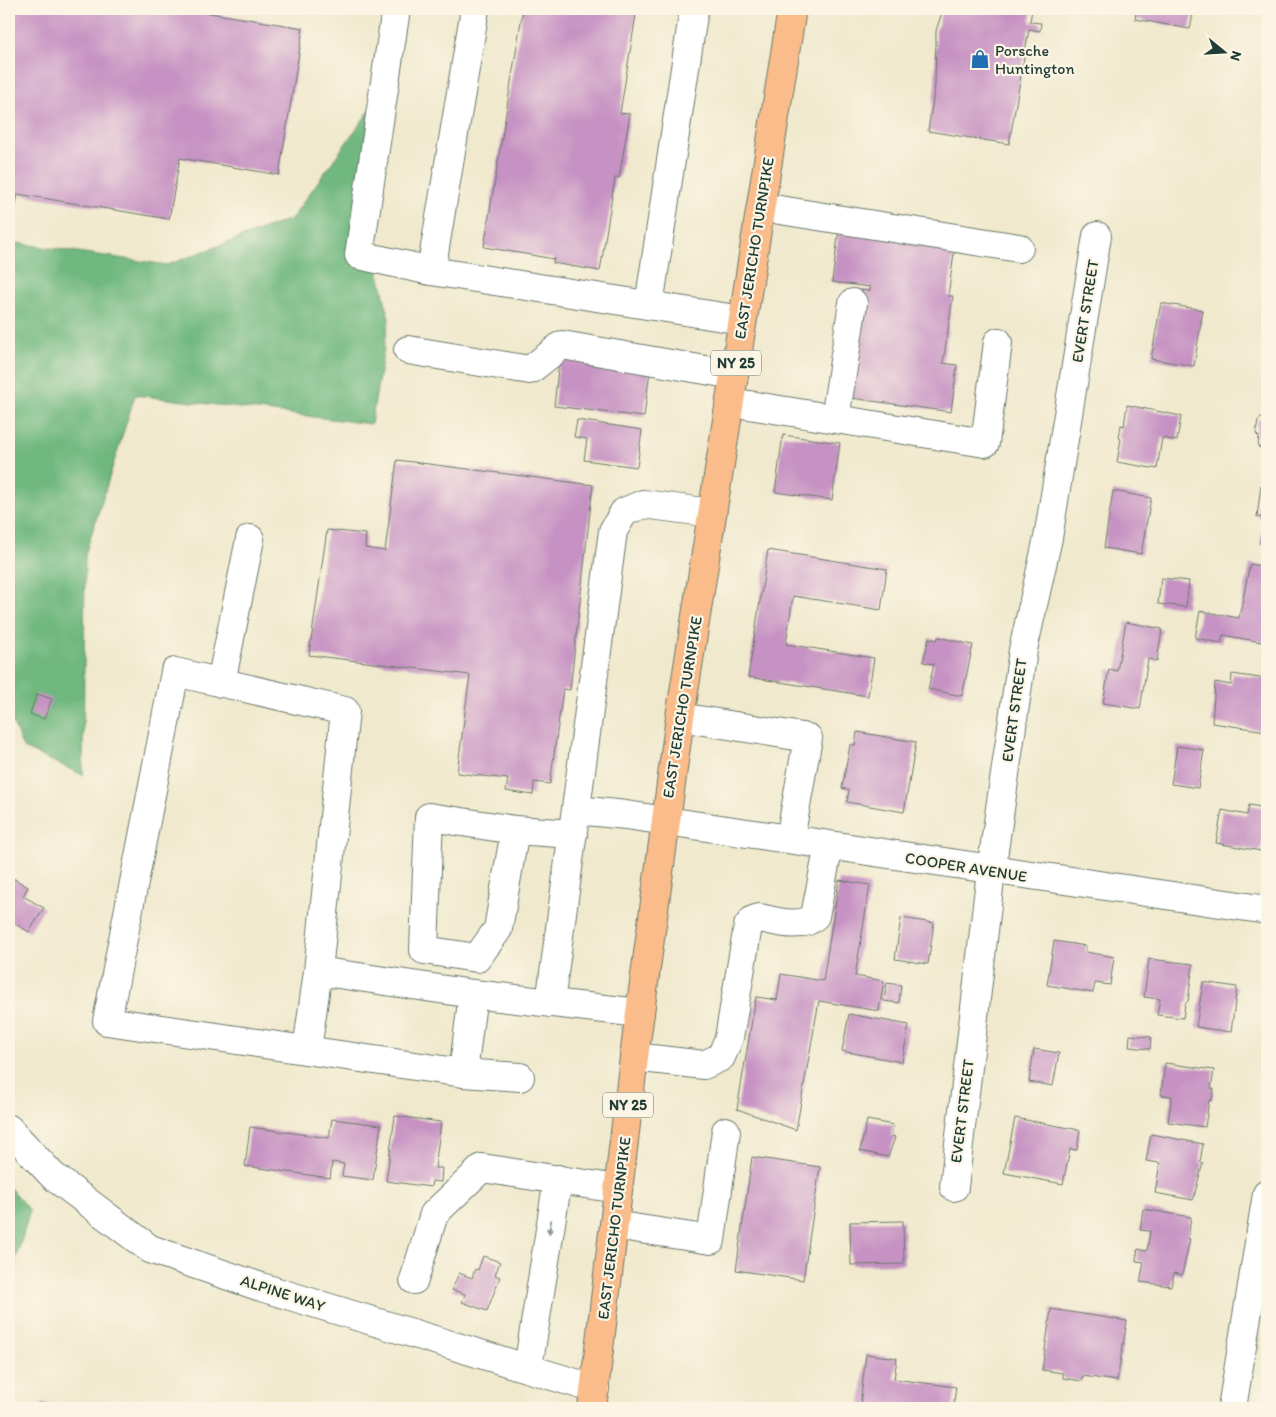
<svg xmlns="http://www.w3.org/2000/svg" width="1276" height="1417" font-family="Itim,sans-serif">
<style>
.forest{fill:#6fb87f;stroke:#477a5a}
.building{fill:#c692c3}
.lines{fill:none;stroke-linecap:round;stroke-linejoin:round}
.minor-casing{stroke:#68796a;stroke-width:30}
.major-casing{stroke:#68796a;stroke-width:30}
.minor{stroke:#fff;stroke-width:28}
.major{stroke:#f9bc8a;stroke-width:28}
.oneway{fill:#8f9e9a}
.labels{text-anchor:middle;dominant-baseline:central;stroke-width:4.5;stroke-linejoin:round;paint-order:stroke}
.shield{fill:#fcf5e5;stroke:#617469;stroke-width:1}
.shield-label{font-size:15px;font-weight:bold;fill:#1f3d34}
.poi-label{font-size:16px;fill:#1f3d34;stroke:#fcf5e5;text-anchor:start}
.street-label{font-size:16px;fill:#1f3d34;stroke:#fcf5e5}
</style>
<rect width="100%" height="100%" fill="#fcf5e5"/>
<filter id="ink" filterUnits="userSpaceOnUse"><feTurbulence type="fractalNoise" baseFrequency=".02" numOctaves="2"/><feDisplacementMap in="SourceGraphic" scale="10" xChannelSelector="R" yChannelSelector="G"/><feConvolveMatrix kernelMatrix="1 2 1 2 8 2 1 2 1" color-interpolation-filters="sRGB"/></filter>
<filter id="wash" filterUnits="userSpaceOnUse"><feTurbulence type="fractalNoise" baseFrequency=".0096" numOctaves="4" result="noise"/><feDisplacementMap in="SourceGraphic" scale="20" xChannelSelector="R" yChannelSelector="G"/><feGaussianBlur stdDeviation="1.12" result="paint"/><feColorMatrix in="noise" values="0 0 0 0 0 0 0 0 0 0 0 0 0 0 0 0 0 1.4 0 .05"/><feComposite in="paint" operator="in"/></filter>
<g filter="url(#wash)">
<rect width="100%" height="100%" fill="#f0e9cd"/>
<!-- forest -->
<path class="forest" d="M378,99L367,218L389,319L371,424L135,395L85,555L83,775L23,748L9,713V242L167,265L291,219Z
M9,1187L30,1211L9,1282Z"/>
<g id="blocks">
<!-- building -->
<path class="building" d="M9,9H185L303,28L279,175L180,158L169,219L18,194L16,205L9,204Z
M523,9H637L620,113L630,114L619,178H615L600,271L553,263L554,259L484,247Z
M943,9H1032L1030,22L1041,23L1040,31L1029,29L1009,144L928,131L935,86L936,31Z
M1137,9H1194L1190,29L1135,19Z
M839,229L955,246L948,296H953L943,363L957,365L951,412L851,398L854,344L861,290L870,291V287L832,282Z
M1161,303L1203,310L1194,366L1151,359Z
M560,352L650,371L644,417L554,406Z
M1127,405L1181,416L1177,441L1162,438L1157,469L1117,462L1121,439L1119,438L1121,425L1124,426Z
M1263,417L1267,418V448L1258,447L1259,437L1256,434L1258,420Z
M577,420L642,430L637,467L584,460L587,439L574,437Z
M783,435L840,443L832,500L775,492Z
M397,460L593,485L570,690L563,689L550,784L534,782L533,795L506,791L508,779L457,773L470,675L309,655L327,530L366,534L365,548L385,551Z
M1261,485L1267,486V545L1260,544L1264,518L1257,517Z
M1113,491L1151,498L1141,554L1104,548Z
M768,550L887,569L881,610L793,596L786,644L874,658L868,696L748,677Z
M1250,564L1267,567V643L1223,635L1221,643L1195,638L1200,611L1239,618Z
M1161,578L1189,581L1186,607L1158,604Z
M1126,622L1162,629L1157,661L1148,659L1140,709L1103,703L1109,669L1117,671Z
M938,637L973,645L962,696L928,689L934,664L923,662L929,638L937,640Z
M1232,674L1267,679L1266,731L1212,723L1215,682L1231,685Z
M37,694L52,699L44,719L30,714Z
M857,732L916,742L904,812L847,802L849,790L842,788L850,745H855Z
M1177,746L1204,750L1198,788L1171,784Z
M1249,805L1267,808L1261,851L1216,843L1222,810L1247,815Z
M9,876L28,887L23,896L44,908L29,932L9,920Z
M839,880L870,885L855,976L884,981L879,1011L819,1001L796,1130L737,1109L756,997L777,1000L781,974L823,981Z
M901,918L934,923L928,964L895,959Z
M1054,941L1086,946V952L1114,957L1110,985L1095,983L1093,993L1047,985Z
M1149,959L1193,964L1188,1001L1185,1004L1183,1018L1157,1015L1160,999L1144,997Z
M1203,982L1237,987L1231,1032L1196,1027Z
M887,983L901,985L899,1003L884,1001Z
M849,1014L909,1025L902,1062L842,1051Z
M1130,1035L1151,1037L1150,1049L1129,1047Z
M1034,1049L1059,1053L1053,1086L1029,1082Z
M1165,1063L1214,1070L1211,1089H1214L1212,1100H1209L1205,1127L1168,1122L1172,1096L1161,1095Z
M395,1116L441,1122L435,1168H442L441,1182L432,1181L431,1187L386,1181Z
M1015,1118L1080,1130L1077,1150L1070,1149L1063,1184L1004,1173Z
M332,1119L381,1125L373,1180L342,1176L344,1164L332,1162L330,1178L245,1166L250,1127L329,1138Z
M867,1120L893,1125L891,1136L895,1137L888,1157L860,1151Z
M1151,1134L1203,1144L1200,1162L1203,1163L1193,1200L1155,1193L1160,1163L1146,1161Z
M752,1157L820,1167L803,1280L736,1270Z
M1143,1209L1191,1217L1188,1239H1190L1182,1275L1174,1273L1171,1286L1140,1282L1144,1262L1136,1261L1138,1249L1147,1251L1150,1231L1140,1230Z
M903,1221L904,1264L851,1265L850,1222Z
M483,1256L500,1262L495,1275L500,1277L487,1311L462,1302L465,1294L452,1290L459,1273L472,1278L475,1269L478,1270Z
M1051,1309L1127,1321L1117,1381L1083,1376L1082,1381L1063,1378V1373L1042,1370Z
M866,1354L897,1358L894,1379L956,1387L953,1408H867L860,1406Z
M42,1403L64,1407L63,1408H41Z"/>
</g>
</g>
<g filter="url(#ink)">
<use href="#blocks" fill-opacity="0" stroke="#68796a" stroke-width="1"/>
<g class="lines">
<!-- minor casing -->
<g class="minor-casing">
<path id="minor" d="M396,9L359,255L431,271
M475,9L431,271L742,320
M761,207L1019,248
M649,305L694,9
M408,350L530,370L562,345L734,375
M730,402L985,443L998,342
M835,419L853,303
M221,683L250,539
M680,717L808,738L790,839
M577,810L626,815L1267,910
M515,830L429,817L424,950L477,958L498,929L515,830L573,834
M473,994L318,971L345,711L175,672L107,1021L463,1073L473,994L640,1013
M550,1003L613,531L624,512L643,504L712,513
M307,1050L318,971
M634,1057L704,1065L721,1057L729,1038L748,926L753,920L759,918C777,921 801,930 815,916L829,845
M463,1073L520,1077
M9,1129L53,1176L150,1249L261,1287L595,1389
M954,1187L991,871L1023,650L1048,538L1097,236
M614,1225L711,1240L726,1131
M414,1280L434,1214L482,1168L618,1189
M528,1368L558,1179
M1232,1408L1267,1194"/>
</g>
<!-- major casing -->
<g class="major-casing">
<path id="major" d="M592,1408L634,1057L680,717L792,9"/>
</g>
<!-- minor -->
<use href="#minor" class="minor"/>
<!-- major -->
<use href="#major" class="major"/>
</g>
<!-- one-way arrows -->
<defs><path id="oneway-solid" d="M-6-.8H1V-3.2L6.5 0L1 3.2V.8H-6Z" transform="scale(1.25)"/></defs>
<use class="oneway" href="#oneway-solid" transform="translate(550 1227) rotate(99)"/>
</g>
<!-- icons -->
<defs>
<g id="shop-bare" transform="scale(1.5)"><path d="M-5-2.5h2.3a2.7 3.5 0 0 1 5.4 0H5L5.5 6h-11ZM-1.5-2.5h3a1.5 2.3 0 0 0-3 0Z" fill="#1f6fb2" stroke="#fcf5e5" stroke-width="2.5" paint-order="stroke"/></g>
</defs>
<g fill-rule="evenodd">
<use href="#shop-bare" x="980" y="59"/>
</g>
<g class="labels">
<!-- shield labels -->
<g class="shield">
<rect x="711" y="350.5" width="50" height="25" rx="4"/>
<rect x="603" y="1092.5" width="50" height="25" rx="4"/>
</g>
<g class="shield-label">
<text x="736" y="363">NY 25</text>
<text x="628" y="1105">NY 25</text>
</g>
<!-- poi labels -->
<g class="poi-label">
<text x="995" y="50">Porsche<tspan x="995" dy="18">Huntington</tspan></text>
</g>
<!-- street labels -->
<g class="street-label">
<text transform="translate(754 248) rotate(-81)">EAST JERICHO TURNPIKE</text>
<text transform="translate(1085 311) rotate(-81)">EVERT STREET</text>
<text transform="translate(682 707) rotate(-81)">EAST JERICHO TURNPIKE</text>
<text transform="translate(1014 710) rotate(-82)">EVERT STREET</text>
<text transform="translate(966 867) rotate(9)">COOPER AVENUE</text>
<text transform="translate(962 1111) rotate(-83)">EVERT STREET</text>
<text transform="translate(614 1228) rotate(-83)">EAST JERICHO TURNPIKE</text>
<text transform="translate(283 1293) rotate(18)">ALPINE WAY</text>
</g>
</g>
<!-- margin -->
<rect width="1276" height="1417" fill="none" stroke="#fcf5e5" stroke-width="30"/>
<!-- north arrow -->
<g transform="translate(1224 52) rotate(108)" stroke="#fcf5e5" stroke-width="4" paint-order="stroke">
<path d="M0-4L9 19L0 12L-9 19Z" fill="#1f3d34"/>
<text y="-8" font-size="14" font-weight="bold" text-anchor="middle" fill="#1f3d34">N</text>
</g>
</svg>
